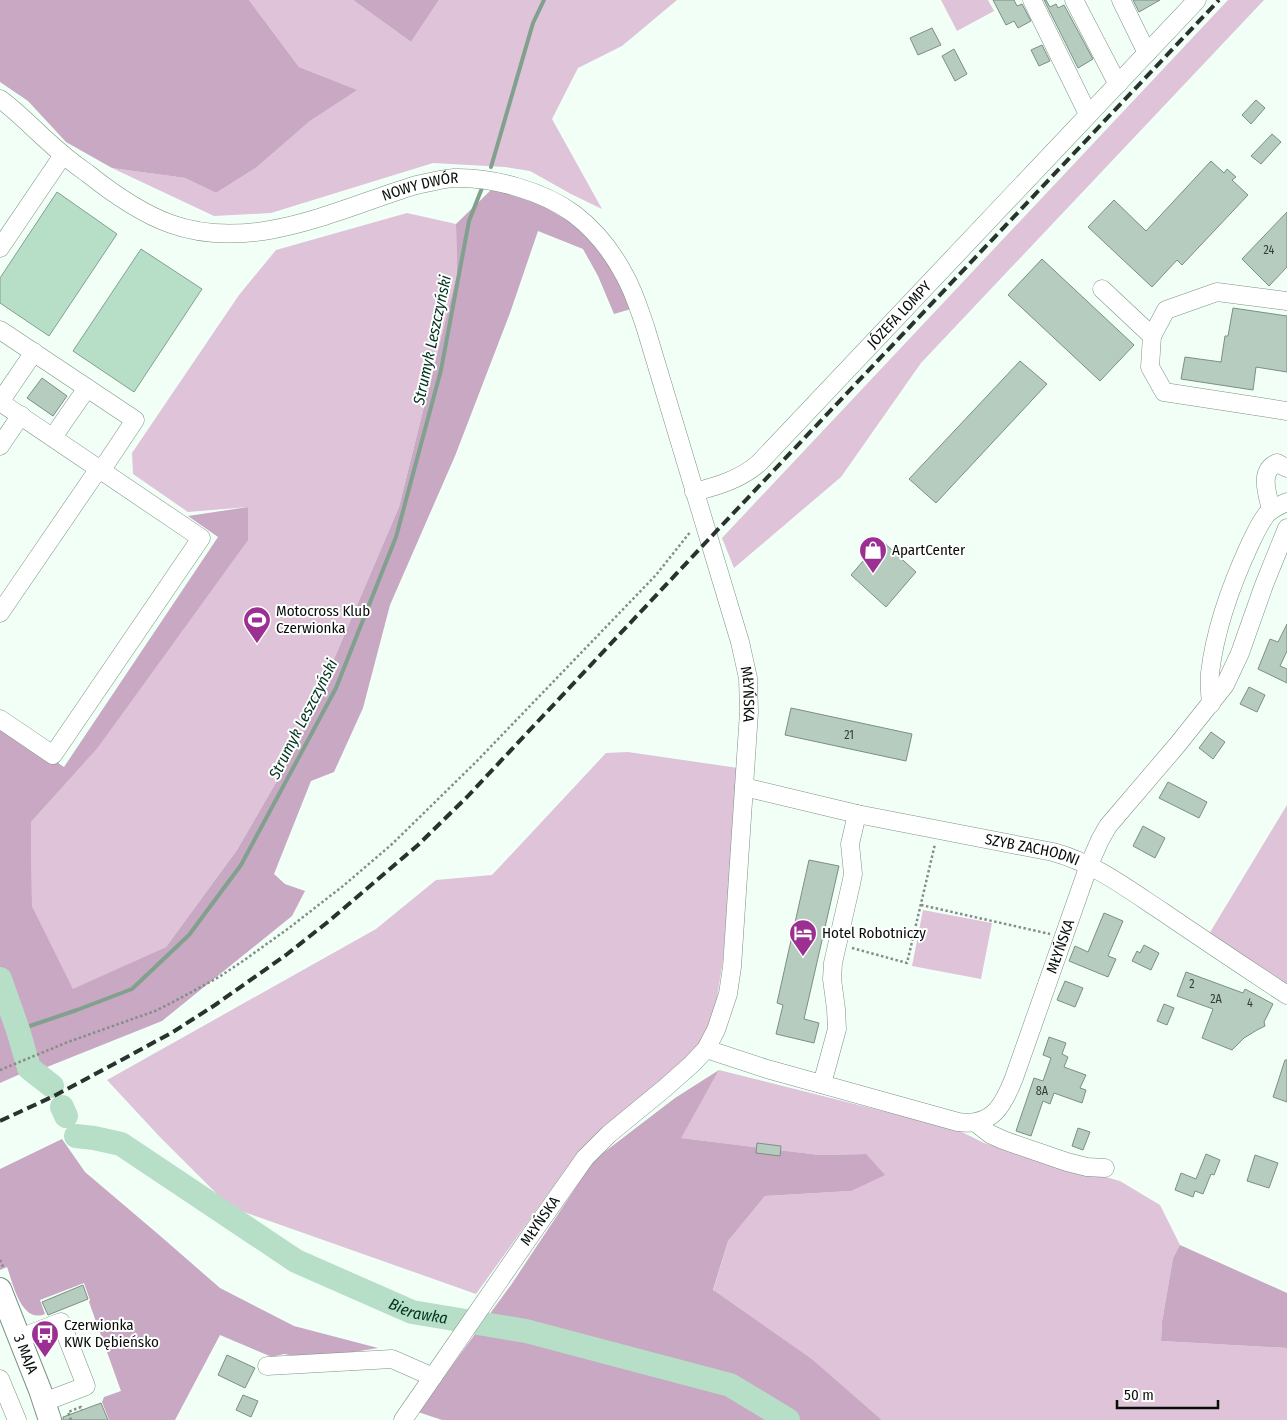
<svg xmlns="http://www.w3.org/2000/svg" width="1287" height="1420" font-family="'Fira Sans Condensed',sans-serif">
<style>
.green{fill:#dec3d9}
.forest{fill:#c8a8c3}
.water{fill:#b7dec7;stroke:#82a08e}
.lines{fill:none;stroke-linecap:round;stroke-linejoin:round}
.stream{stroke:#82a08e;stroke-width:4}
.river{stroke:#b7dec7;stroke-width:24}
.building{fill:#b6ccbf;stroke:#7b8f83}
.minor-casing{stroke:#7d9285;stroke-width:19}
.major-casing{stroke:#7d9285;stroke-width:24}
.path{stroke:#848e87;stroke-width:2.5;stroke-dasharray:2.5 2.5;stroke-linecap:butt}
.minor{stroke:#fff;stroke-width:18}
.major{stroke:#fff;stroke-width:22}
.rail{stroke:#2a322d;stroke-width:4;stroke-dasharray:10 5;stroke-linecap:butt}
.labels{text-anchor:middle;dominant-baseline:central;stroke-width:4;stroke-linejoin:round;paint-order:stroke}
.number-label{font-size:12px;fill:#333e36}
.street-label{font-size:15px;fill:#070e09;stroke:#fff}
.poi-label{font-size:15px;fill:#070e09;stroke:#fff;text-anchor:start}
.water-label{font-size:16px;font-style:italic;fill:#01351f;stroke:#fff}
</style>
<rect width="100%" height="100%" fill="#f2fff7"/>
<!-- green -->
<path class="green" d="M249,0H353L411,42L439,0H677L622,46L578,68L552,119L602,209L571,194L530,171L505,167L433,163L271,213L214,216L112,168L185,178L216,193L257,167L310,121L356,90L299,67Z
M941,0H988L994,11L957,31Z
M1228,0H1264L921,363L841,477L734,568L722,538Z
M407,213L456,224L457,274L399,507L296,748L237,850L166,947L73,990L32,906L31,822L96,750L248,507L188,512L133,474L132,453L239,295L276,250Z
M628,752L738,768L723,960L713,1023L701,1046L619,1118L578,1152L476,1294L230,1207L159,1136L107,1080L376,929L436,880L492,875L606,753Z
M1287,805V988L1209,934Z
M923,910L992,923L981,979L912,966Z
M719,1070L958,1130L984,1143L1120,1181L1160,1205L1180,1245L1173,1258L1162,1322L1161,1341L1287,1348V1420H882L812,1359L713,1291L728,1241L765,1196L851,1191L866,1154L820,1155L680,1138Z"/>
<!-- forest -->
<path class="forest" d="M0,0H249L299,67L357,90L310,121L257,167L216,193L185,178L112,168L66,142L28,101L0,82Z
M353,0H439L411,42Z
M492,189L540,204L583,230L614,268L631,309L614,314L598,276L583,249L538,231L510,313L455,456L390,605L363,708L334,772L311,781L274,874L285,884L305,891L292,916L162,1021L47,1067H36L0,1083V724L64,767L218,537L188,516L248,507V540L96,750L31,822L32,906L73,989L166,947L237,850L296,748L399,507L457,274L456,224Z
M719,1070L681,1138L820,1155L866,1154L885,1175L851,1191L765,1196L728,1241L713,1290L812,1359L882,1420H442L418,1412L511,1285L594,1160L675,1098Z
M62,1139L85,1172L158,1234L220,1288L294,1326L378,1348L311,1359L284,1354L272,1357L220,1335L175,1420H109L102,1402L104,1397L121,1391L89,1302L90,1300L84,1283L40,1300L45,1314C21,1324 13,1283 7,1267L0,1270V1169Z
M1180,1245L1287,1293V1348L1161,1341L1162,1322L1173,1258Z"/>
<!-- water -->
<path class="water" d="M57,192L117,234L49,336L0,303V278Z
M141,249L202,289L134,392L73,351Z"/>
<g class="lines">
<!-- stream -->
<path class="stream" d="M491,167L533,23L544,0
M18,1030L77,1010L132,989L189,935L241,865L336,688L396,537L441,370L469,221L482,188"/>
<!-- river -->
<g class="river">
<path d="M0,979L18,1030L29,1068L52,1086"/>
<path d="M62,1107L66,1116"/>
<path id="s1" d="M76,1136L94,1138L121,1144L296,1261L412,1312L526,1331L730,1385L788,1420"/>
</g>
</g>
<!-- building -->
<path class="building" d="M993,0H1014L1017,6L1022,4L1031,21L1018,28L1014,21L1006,25Z
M1044,0H1046L1050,7L1056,4L1058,8L1064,5L1093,59L1078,68Z
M1133,0H1160L1139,12Z
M932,28L941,45L918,55L910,38Z
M1042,45L1050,61L1039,66L1031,50Z
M954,49L967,74L955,81L942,56Z
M1256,100L1265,108L1251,124L1242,115Z
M1272,134L1281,142L1261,164L1251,156Z
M1211,161L1224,173L1227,169L1236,177L1232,180L1248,195L1182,265L1177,260L1152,287L1088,227L1114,200L1146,231Z
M1287,212V267L1269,286L1242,259Z
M1042,259L1134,345L1100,381L1008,295Z
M1233,308L1287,316V372L1256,367L1253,390L1181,379L1185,357L1221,362L1225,336H1228Z
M1020,361L1047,384L936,503L909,479Z
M42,378L67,396L53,416L27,398Z
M881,540L916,572L886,607L851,575Z
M1287,624V651L1280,666L1287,669V683L1258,669L1270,639L1278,642Z
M1249,687L1265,695L1257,712L1240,704Z
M791,708L912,734L906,761L785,735Z
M1211,732L1225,742L1213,759L1199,748Z
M1168,782L1207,802L1199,818L1159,798Z
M1143,826L1165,838L1155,858L1133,846Z
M809,860L839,866L804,1019L819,1023L814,1043L776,1034L783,1005L777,1003Z
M1104,913L1123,921L1108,956L1116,959L1108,977L1069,961L1075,946L1088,952Z
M1144,945L1159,953L1151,970L1132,961L1137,951L1140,953Z
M1186,972L1243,993L1245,989L1273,1004L1264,1022L1265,1026L1257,1030L1244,1038L1232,1050L1202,1038L1213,1009L1177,996Z
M1065,981L1083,988L1075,1007L1057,1000Z
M1164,1004L1174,1008L1167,1025L1157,1021Z
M1049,1037L1066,1043L1062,1054L1068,1057L1064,1067L1086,1075L1080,1088L1086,1090L1082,1103L1054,1093L1050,1104L1043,1101L1031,1136L1016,1131L1034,1078L1043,1081L1051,1058L1043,1055Z
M1285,1060H1287V1102L1273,1097Z
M1078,1128L1090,1132L1083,1150L1072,1146Z
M757,1143L781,1146L780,1156L756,1153Z
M1206,1154L1220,1160L1214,1175L1211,1174L1203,1194L1195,1191L1193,1197L1175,1190L1181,1173L1196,1179Z
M1255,1155L1278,1163L1269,1188L1247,1181Z
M83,1285L88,1299L48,1315L42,1302Z
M227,1355L255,1368L245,1388L218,1375Z
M243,1395L258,1401L251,1417L236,1410Z
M101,1403L108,1420H63V1417Z"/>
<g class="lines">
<!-- minor casing -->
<g class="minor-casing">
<g id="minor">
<path d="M1032,0L1085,108L1090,113"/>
<path d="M1074,0L1114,77L1119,83"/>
<path d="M1121,0L1144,47L1148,52"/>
<path id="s2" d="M0,99C15,110 29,124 43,137C57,150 71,162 87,173C112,193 140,213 171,224C252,253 336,210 413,186C427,183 440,179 454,178C493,177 543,191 574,214C595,230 613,253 625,276C634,292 639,309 645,326L740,642L748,678L749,712L732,967L728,994L716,1030L706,1049L692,1064L665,1088L609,1134L585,1158L537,1226L403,1420"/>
<path d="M0,248L63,155"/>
<path d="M1102,289L1152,336L1150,367L1164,392L1287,411"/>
<path d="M0,330L135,420L107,462L93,477L0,613"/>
<path d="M1152,336L1166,310L1217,292L1287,301"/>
<path d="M53,437L87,388"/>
<path d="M0,446L21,415"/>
<path id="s3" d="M694,492C718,486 741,479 759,463L1197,0"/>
<path d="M1271,510C1268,495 1258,471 1277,463L1287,468"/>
<path d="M1211,704C1210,693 1209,683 1210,673C1215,630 1232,583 1250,544C1255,534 1260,522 1267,514C1273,508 1280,505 1287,502"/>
<path d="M0,719L53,755L201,538L0,402L34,352"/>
<path id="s4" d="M744,787L857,814L1053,852C1094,863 1128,889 1163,912C1204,940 1246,968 1287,995"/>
<path id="s5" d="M706,1049L767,1069L958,1122C992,1127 1003,1106 1014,1078L1089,865L1100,840L1108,826L1178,744L1225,685L1240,653L1264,585L1287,528"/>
<path d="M822,1084L837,1029L836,1009L832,979L833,963L851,884L853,874L850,844L857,814"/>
<path d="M976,1123L990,1134L1003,1140L1067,1162L1087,1167L1105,1168"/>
<path d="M20,1338L61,1322L86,1386L44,1402"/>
<path d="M267,1366L392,1359L433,1377"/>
<path d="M0,1379L17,1420"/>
</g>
</g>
<!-- major casing -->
<g class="major-casing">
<g id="major">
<path id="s6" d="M0,1289L40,1390L50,1420"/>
</g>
</g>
<!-- path -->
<path class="path" d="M921,905L1050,934
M852,948L907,963L935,844
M0,1070L68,1042L155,1011L175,1001L219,977L243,961L289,928L343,886L391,845L475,763L656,575L691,531
M0,1260L4,1269
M71,1420L68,1412L81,1407L82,1410"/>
<!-- minor -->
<use href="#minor" class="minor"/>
<!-- major -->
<use href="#major" class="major"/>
<!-- rail -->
<path class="rail" d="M0,1121L54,1096L114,1064L173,1032L215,1005L286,955L329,921L418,845L467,797L708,540L1219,0"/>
</g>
<!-- icons -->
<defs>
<g id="shop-pin" transform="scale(1.4375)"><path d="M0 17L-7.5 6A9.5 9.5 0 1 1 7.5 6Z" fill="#9b3092" stroke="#fff"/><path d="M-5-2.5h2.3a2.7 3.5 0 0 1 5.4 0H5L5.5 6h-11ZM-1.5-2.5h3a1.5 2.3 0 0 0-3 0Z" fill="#fff"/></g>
<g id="stadium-pin" transform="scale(1.4375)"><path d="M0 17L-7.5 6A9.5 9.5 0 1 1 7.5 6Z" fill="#9b3092" stroke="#fff"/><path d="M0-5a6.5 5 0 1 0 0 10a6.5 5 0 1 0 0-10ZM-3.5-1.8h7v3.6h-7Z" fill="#fff"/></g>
<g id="hotel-pin" transform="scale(1.4375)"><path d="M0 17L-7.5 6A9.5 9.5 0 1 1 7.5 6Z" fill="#9b3092" stroke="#fff"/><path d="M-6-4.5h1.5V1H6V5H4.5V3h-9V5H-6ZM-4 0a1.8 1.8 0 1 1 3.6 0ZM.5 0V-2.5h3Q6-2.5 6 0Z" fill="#fff"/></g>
<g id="bus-pin" transform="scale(1.4375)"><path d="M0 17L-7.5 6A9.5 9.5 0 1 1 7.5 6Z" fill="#9b3092" stroke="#fff"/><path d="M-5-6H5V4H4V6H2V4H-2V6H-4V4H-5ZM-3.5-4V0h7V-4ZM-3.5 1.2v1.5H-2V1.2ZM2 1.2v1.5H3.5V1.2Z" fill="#fff"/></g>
</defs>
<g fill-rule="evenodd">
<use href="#shop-pin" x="873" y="550"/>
<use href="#stadium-pin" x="257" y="620"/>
<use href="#hotel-pin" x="803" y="933"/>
<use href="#bus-pin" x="45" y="1334"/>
</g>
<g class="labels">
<!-- number labels -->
<g class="number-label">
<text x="1269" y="250">24</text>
<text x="849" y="735">21</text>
<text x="1192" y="984">2</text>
<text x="1216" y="999">2A</text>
<text x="1250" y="1003">4</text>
<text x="1042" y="1091">8A</text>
</g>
<!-- street labels -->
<g class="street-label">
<text stroke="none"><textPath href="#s2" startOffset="470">NOWY DWÓR</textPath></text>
<text stroke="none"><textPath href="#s3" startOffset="276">JÓZEFA LOMPY</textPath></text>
<text stroke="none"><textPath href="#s2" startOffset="1150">MŁYŃSKA</textPath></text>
<text stroke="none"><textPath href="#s4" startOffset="295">SZYB ZACHODNI</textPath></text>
<text stroke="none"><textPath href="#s5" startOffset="481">MŁYŃSKA</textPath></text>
<text transform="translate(540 1221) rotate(-55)">MŁYŃSKA</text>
<text stroke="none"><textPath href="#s6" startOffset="70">3 MAJA</textPath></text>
</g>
<!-- poi labels -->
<g class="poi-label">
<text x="892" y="550">ApartCenter</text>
<text x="276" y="611">Motocross Klub<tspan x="276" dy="17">Czerwionka</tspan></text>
<text x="822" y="933">Hotel Robotniczy</text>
<text x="64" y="1325">Czerwionka<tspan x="64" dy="17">KWK Dębieńsko</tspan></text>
</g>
<!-- water labels -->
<g class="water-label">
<text transform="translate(432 340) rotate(-78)">Strumyk Leszczyński</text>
<text transform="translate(303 719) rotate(-63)">Strumyk Leszczyński</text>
<text stroke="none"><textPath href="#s1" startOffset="389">Bierawka</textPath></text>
</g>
</g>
<!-- scale -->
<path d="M1117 1400v8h101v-8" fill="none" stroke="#070e09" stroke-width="2.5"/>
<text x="1124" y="1400" font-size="15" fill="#070e09" stroke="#ffffff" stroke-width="4" paint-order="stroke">50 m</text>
</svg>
